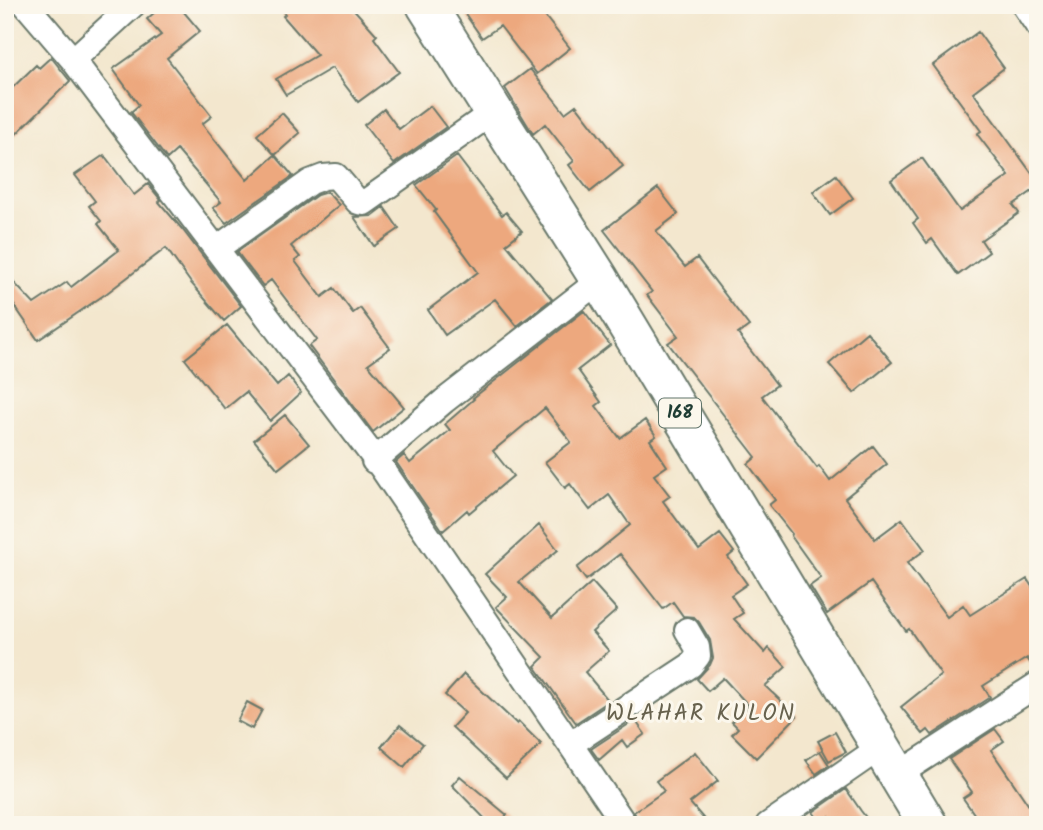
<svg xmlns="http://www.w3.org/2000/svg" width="1043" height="830" font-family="Kalam,sans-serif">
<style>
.building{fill:#eda87e}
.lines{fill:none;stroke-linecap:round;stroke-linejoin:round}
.street-casing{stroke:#69786a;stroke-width:28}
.primary-casing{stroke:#69786a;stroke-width:42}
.street{stroke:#fff;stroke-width:24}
.primary{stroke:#fff;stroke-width:38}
.labels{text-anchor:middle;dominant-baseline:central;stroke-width:6;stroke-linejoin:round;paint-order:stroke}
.shield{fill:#fbf7ec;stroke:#61756b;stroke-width:2}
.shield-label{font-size:18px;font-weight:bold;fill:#1f3d34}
.quarter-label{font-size:23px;letter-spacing:2px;fill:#67624e;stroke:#fbf7ec}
</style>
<rect width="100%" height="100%" fill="#fbf7ec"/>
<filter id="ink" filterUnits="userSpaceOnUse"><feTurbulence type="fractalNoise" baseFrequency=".0143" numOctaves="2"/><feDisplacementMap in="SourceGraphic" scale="14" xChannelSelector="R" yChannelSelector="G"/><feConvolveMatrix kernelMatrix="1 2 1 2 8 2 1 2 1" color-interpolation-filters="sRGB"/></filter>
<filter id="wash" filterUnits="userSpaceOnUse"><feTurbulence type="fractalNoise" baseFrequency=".00686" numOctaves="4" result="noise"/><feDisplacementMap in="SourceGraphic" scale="28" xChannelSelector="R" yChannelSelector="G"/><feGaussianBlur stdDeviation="1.57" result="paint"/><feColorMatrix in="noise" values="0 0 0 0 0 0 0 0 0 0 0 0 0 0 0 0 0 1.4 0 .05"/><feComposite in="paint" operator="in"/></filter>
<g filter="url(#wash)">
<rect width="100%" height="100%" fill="#f3e7ce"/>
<g id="blocks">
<!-- building -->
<path class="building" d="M163,5H178L200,31L167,58L212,116L202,124L247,180L275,155L293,176L226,223L213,208L221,202L177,150L167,159L131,112L139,105L113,69L161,35L147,19Z
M278,5H350L377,35L374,38L399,72L358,102L332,68L286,95L276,79L317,55L283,16L285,14Z
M459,5H536L570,48L537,74L500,26L482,38Z
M978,32L1004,68L973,92L1038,182V187L1013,205L1019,213L981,240L989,252L958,275L932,239L927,243L913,223L918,219L891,180L922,158L960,211L1009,176L977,134L981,131L933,65Z
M51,57L70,81L5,145V95L36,65L39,68Z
M530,69L565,113L576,105L623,166L590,192L569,165L574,161L545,124L533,134L505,88Z
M430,106L446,127L394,164L364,125L384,109L399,129Z
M282,113L300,133L275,155L257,135Z
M104,155L134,195L148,184L161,200L159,202L182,229L241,306L224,321L191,283L166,248L107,293L38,340L5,292V273L34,304L67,282L71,287L119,250L98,224L101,221L89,206L95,201L75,175Z
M457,156L502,215L506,212L522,231L506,244L552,299L517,326L495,299L445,335L428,310L478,272L434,212L436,210L416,185Z
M836,175L853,198L830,215L813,192Z
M658,188L678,214L656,231L685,267L697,258L749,326L738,334L777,385L762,396L817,468L819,466L830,481L873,446L887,464L845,498L875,539L902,519L925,550L907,563L947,617L963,605L970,615L1027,579L1038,596V669L1035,670L1027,658L983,686L990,697L932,735L928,730L923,734L901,707L941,675L909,629L906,631L871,582L827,614L810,586L821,578L791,536L792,534L769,505L775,500L748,464L756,457L668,343L678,336L647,295L652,292L604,230Z
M327,192L339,205L291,246L300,257L295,261L322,297L334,288L353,313L360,308L390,348L368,364L404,407L373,432L309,346L317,340L271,280L263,286L237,252L317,195Z
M384,207L399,229L374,246L354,217L372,216Z
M584,311L610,345L578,370L601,402L596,406L620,438L645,420L656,436L650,440L667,466L654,475L670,496L663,501L699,550L720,534L734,552L728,557L747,584L731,595L743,613L734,619L765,653L769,648L786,667L765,686L797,716L756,758L732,734L738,728L732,722L749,706L723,678L708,691L697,679L710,665L713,658L710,640L699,622L694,617L683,616L673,602L663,609L620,554L586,580L577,568L630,525L609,495L590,510L570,484L565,488L545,462L571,442L545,408L493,451L513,476L469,513L467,510L443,531L396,462L404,455L410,463L450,430L445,424L474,399L473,398Z
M227,325L277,386L288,376L301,393L270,421L246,392L225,409L185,359Z
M867,332L892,362L854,393L829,364Z
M285,415L309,444L278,469L254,440Z
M539,525L558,550L519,582L552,618L592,582L617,610L592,632L609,651L585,672L609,701L576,723L535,666L544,657L496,607L507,597L485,574Z
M464,674L517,724L519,722L541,744L506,778L452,727L465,713L445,695Z
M247,702L262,710L252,729L237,721Z
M635,720L645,734L627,747L622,740L599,760L591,749Z
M400,725L423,744L404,767L381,747Z
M995,729L1004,741L991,750L1038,819V825H982L963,798L972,792L949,759Z
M835,732L846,752L829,761L818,741Z
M820,751L829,765L816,774L806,760Z
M695,752L718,781L690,803L709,825H640L634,812L664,791L656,781Z
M460,776L507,815L497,825H491L452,785Z
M846,789L861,811L872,825H836L829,817L821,823L813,812Z"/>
</g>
</g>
<g filter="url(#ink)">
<use href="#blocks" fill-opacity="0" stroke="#69786a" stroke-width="2"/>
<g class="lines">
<!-- street casing -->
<g class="street-casing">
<path id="street" d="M26,5L73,60L382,468L625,825
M1024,5L1038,26
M73,60L133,5
M216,249L310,182L323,177L336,176L358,202L364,203L493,112
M374,461L444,401L600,280
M571,744L691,665L698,656L697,647L687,630
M899,774L1038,684
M768,825L881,747"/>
</g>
<!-- primary casing -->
<g class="primary-casing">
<path id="primary" d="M426,5L600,280L928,825"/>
</g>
<!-- street -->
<use href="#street" class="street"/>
<!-- primary -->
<use href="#primary" class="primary"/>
</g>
</g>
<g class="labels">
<!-- shield labels -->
<rect class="shield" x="659" y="398.5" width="42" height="29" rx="5"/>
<g class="shield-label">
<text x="680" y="413">168</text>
</g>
<!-- quarter labels -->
<g class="quarter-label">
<text x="701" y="714">WLAHAR KULON</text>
</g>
</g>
<!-- margin -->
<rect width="1043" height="830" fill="none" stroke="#fbf7ec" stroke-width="28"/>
</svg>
